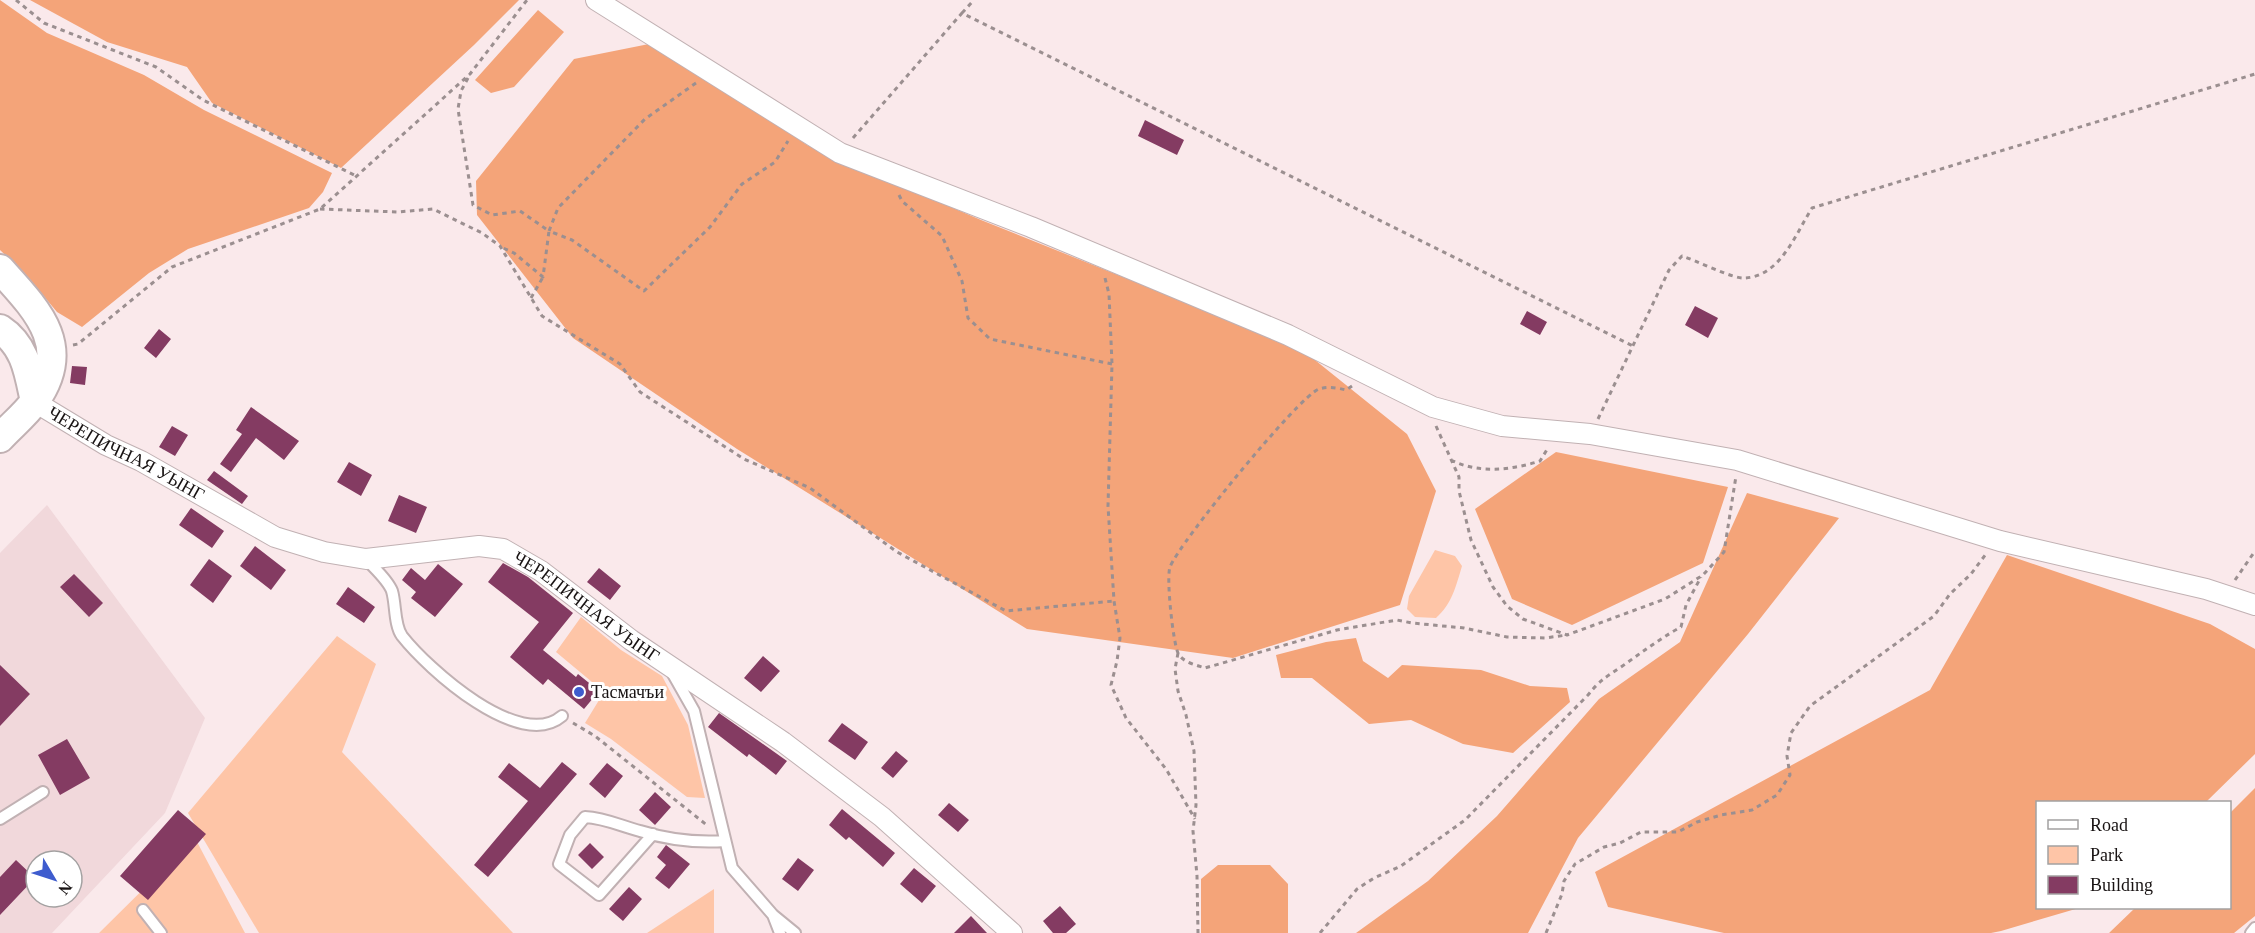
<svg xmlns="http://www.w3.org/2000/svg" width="2255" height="933" font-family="'Times New Roman',serif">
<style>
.built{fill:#f1d8db;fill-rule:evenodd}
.green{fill:#fec5a7}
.forest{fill:#f4a479}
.building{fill:#843b62}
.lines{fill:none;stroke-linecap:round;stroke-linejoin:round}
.lane-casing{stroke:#c1b1b3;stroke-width:14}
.street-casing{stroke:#c1b1b3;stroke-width:22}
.secondary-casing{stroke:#c1b1b3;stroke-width:32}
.path{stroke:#9b8f90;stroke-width:3;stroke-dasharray:4.5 4.5;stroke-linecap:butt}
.lane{stroke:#fff;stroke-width:10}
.street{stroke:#fff;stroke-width:20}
.secondary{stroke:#fff;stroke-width:28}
.poi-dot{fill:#3e5cce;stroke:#fff;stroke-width:2}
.labels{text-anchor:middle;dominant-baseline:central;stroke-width:6;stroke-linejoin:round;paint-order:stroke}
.street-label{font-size:18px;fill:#181313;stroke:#fff}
.poi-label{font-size:18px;fill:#181313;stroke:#fff;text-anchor:start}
</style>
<rect width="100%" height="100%" fill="#fae9eb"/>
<!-- built -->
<path class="built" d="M47,505L205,718L165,813L52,933H0V553ZM36,861H72V897H36Z"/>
<!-- green -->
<path class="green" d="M1435,550L1455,556L1462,566C1456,586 1452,604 1436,618L1415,617L1407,609L1409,596Z
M581,617L621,650L662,676L688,725L705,798L687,797L611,739L585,723L604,692L556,652Z
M337,636L376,664L342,752L513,933H259L188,813Z
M195,838L245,933H99Z
M714,889V933H647Z"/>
<!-- forest -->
<path class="forest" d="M0,0L47,33L144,75L204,110L332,173L323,192L309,208L188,249L149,273L82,327L57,312L27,276L0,250Z
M30,0H519L474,45L341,168L212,103L187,67L107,42Z
M538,10L564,32L514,87L491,93L475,80Z
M654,43L705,74L807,145L981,220L1300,348L1407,434L1436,491L1400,605L1233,658L1027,629L737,449L573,338L477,215L476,181L574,59Z
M1556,452L1728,487L1703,563L1572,625L1512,599L1475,509Z
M1747,493L1839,518L1748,634L1578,838L1528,933H1356L1428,881L1497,816L1599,699L1680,642Z
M2007,555L2210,624L2255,649V754L2206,802H2038V908H2079L2001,931L1991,933H1724L1608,907L1595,872L1930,690Z
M1356,638L1363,661L1388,678L1402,665L1481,670L1530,686L1567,688L1570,702L1513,753L1463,744L1411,720L1369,724L1312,678H1281L1276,655L1326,642Z
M2255,788V916L2234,933H2109L2135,908H2230V813Z
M1218,865H1270L1288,884V933H1201V879Z"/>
<!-- building -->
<path class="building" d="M1145,120L1184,140L1177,155L1138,136Z
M1695,306L1718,318L1708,338L1685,325Z
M1527,311L1547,322L1540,335L1520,324Z
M159,329L171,339L156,358L144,348Z
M72,366L87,367L85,385L70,383Z
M251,407L299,441L284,460L256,438L231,472L220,464L242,434L236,430Z
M172,426L188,435L175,456L159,447Z
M349,462L372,475L361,496L337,482Z
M214,471L248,496L242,504L207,480Z
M399,495L427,507L416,533L388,521Z
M191,508L224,531L212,548L179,525Z
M255,546L286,570L271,590L240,566Z
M209,559L232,576L213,603L190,585Z
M503,563L528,577L573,613L543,650L576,677L578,674L599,691L584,709L548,679L543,685L510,657L539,622L488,582Z
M438,564L463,584L435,617L411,598L416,592L402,580L411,568L425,580Z
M599,568L621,586L610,600L587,582Z
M74,574L103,603L89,617L60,587Z
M348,587L375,607L364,623L336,604Z
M763,656L780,671L761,692L744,678Z
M0,665L30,694L0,726Z
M719,713L787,761L776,775L749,754L747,757L708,727Z
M842,723L868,742L855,760L828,741Z
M67,739L90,778L60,795L38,755Z
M896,751L908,761L893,778L881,768Z
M562,762L577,774L488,877L474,865L528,801L498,777L509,763L540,788Z
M607,763L623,776L605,798L589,784Z
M655,792L671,807L655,825L639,810Z
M949,803L969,820L958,832L938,815Z
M842,809L895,853L883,867L849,837L846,840L829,825Z
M178,810L206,834L148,900L120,876Z
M590,843L604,857L592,869L578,855Z
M666,845L690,864L669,889L655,878L666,865L657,857Z
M798,858L814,870L798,891L782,879Z
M16,860L35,878L0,915V877Z
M914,868L936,886L922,903L900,884Z
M629,887L642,899L623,921L609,909Z
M1060,906L1076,924L1066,933H1053L1043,921Z
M971,916L987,933H954Z"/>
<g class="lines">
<!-- lane casing -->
<g class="lane-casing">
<path id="lane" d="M366,559C374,568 388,580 392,591C396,604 394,625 402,636C428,669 520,752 562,716
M673,674L694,711L732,868L773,915L795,933
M0,819L43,792
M653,834L599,895L559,864L570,835L585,817C605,818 621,826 640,831C669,840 696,843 725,841
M143,910L161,933
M773,915L780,933
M2251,933L2255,928"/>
</g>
<!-- street casing -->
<g class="street-casing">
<g id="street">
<path d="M596,0L840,153L1031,227L1288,335L1433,407L1502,426L1590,434L1737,460L2000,541L2206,589L2255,605"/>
<path id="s1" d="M35,402L106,445L141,461L275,537L324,552L366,559L479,546L503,549L541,571L631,640L783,742L882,817L1012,933"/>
</g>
</g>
<!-- secondary casing -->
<g class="secondary-casing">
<path id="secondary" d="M0,269C37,310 74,346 35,401C26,414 11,426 0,438
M0,329C26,346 29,374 35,402"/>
</g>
<!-- path -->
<path class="path" d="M16,0L44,23L156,67L203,100L356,176
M962,13L974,0
M468,78L461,91L458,109L473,205L492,215L520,211L549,231L543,277L514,253L501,247
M696,83L645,119L558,208L549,231L572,240L644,291L710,227L742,184L775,162L788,141
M853,138L962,13L1633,346
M899,195L902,201L942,236L962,281L968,318L990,339L1112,364
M320,209L398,212L433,209L482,233L500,246L542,316L620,364L640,392L744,459L810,488L897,552L1006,611L1114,601
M1105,278L1109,294L1112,364L1108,506L1114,601L1120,638L1117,661L1111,685L1126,718L1166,769L1195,819
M531,298L543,277
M73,345L78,344L172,267L320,209L470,74L527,0
M1352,386L1346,390C1338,388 1328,386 1319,389C1299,396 1179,543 1170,567C1166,578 1173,642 1178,653C1182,662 1196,665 1205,668L1337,630L1397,620L1412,623L1464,628L1507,637L1545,638L1567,635
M1598,419L1669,270L1682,256C1695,260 1733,279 1744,278C1780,277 1795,235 1812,208L2255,74
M1436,426L1459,477V491L1471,540L1493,587L1507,606L1523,619L1567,635L1665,599L1703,575L1724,552L1736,476
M1451,460C1478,474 1512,470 1540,461L1548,448
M2235,580L2255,551
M1178,653L1175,669L1178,691L1186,715L1194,751L1196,805L1193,831L1197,876L1198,933
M573,723L595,736L708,826
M1320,933L1357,889L1374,878L1401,866L1465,820L1588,695C1601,679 1605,678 1621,667C1641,653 1659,639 1681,627L1686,605L1701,577
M1546,933L1562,894L1564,881L1575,864L1604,847L1620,843L1641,832H1678L1697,822L1721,815L1752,810L1777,795L1790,775L1787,756L1791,733L1810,706L1934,616L1950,594L1971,574L1986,554"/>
<!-- lane -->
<use href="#lane" class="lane"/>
<!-- street -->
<use href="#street" class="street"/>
<!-- secondary -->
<use href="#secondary" class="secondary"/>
</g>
<!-- markers -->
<circle class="poi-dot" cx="579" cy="692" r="6"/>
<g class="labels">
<!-- street labels -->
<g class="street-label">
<text stroke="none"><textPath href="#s1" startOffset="105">ЧЕРЕПИЧНАЯ УЫНГ</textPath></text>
<text stroke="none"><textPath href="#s1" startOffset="609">ЧЕРЕПИЧНАЯ УЫНГ</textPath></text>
</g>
<!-- poi labels -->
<g class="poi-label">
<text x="591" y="692">Тасмачъи</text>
</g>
</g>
<!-- legend -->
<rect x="2036" y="801" width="195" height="108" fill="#ffffff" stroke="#a3a1a1" stroke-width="1.5"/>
<rect x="2048" y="820" width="30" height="9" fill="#ffffff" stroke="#a3a1a1" stroke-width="1.5"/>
<text x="2090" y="831" font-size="18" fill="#181313">Road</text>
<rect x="2048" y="846" width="30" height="18" fill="#fec5a7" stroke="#a3a1a1" stroke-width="1.5"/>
<text x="2090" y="861" font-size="18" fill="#181313">Park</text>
<rect x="2048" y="876" width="30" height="18" fill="#843b62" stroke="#a3a1a1" stroke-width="1.5"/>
<text x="2090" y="891" font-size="18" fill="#181313">Building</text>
<!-- north arrow -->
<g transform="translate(54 879) rotate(129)"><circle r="28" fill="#ffffff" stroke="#a3a1a1" stroke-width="1.5"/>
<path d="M0-4.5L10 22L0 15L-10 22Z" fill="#3e5cce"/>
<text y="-9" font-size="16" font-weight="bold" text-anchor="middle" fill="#181313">N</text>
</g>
</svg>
